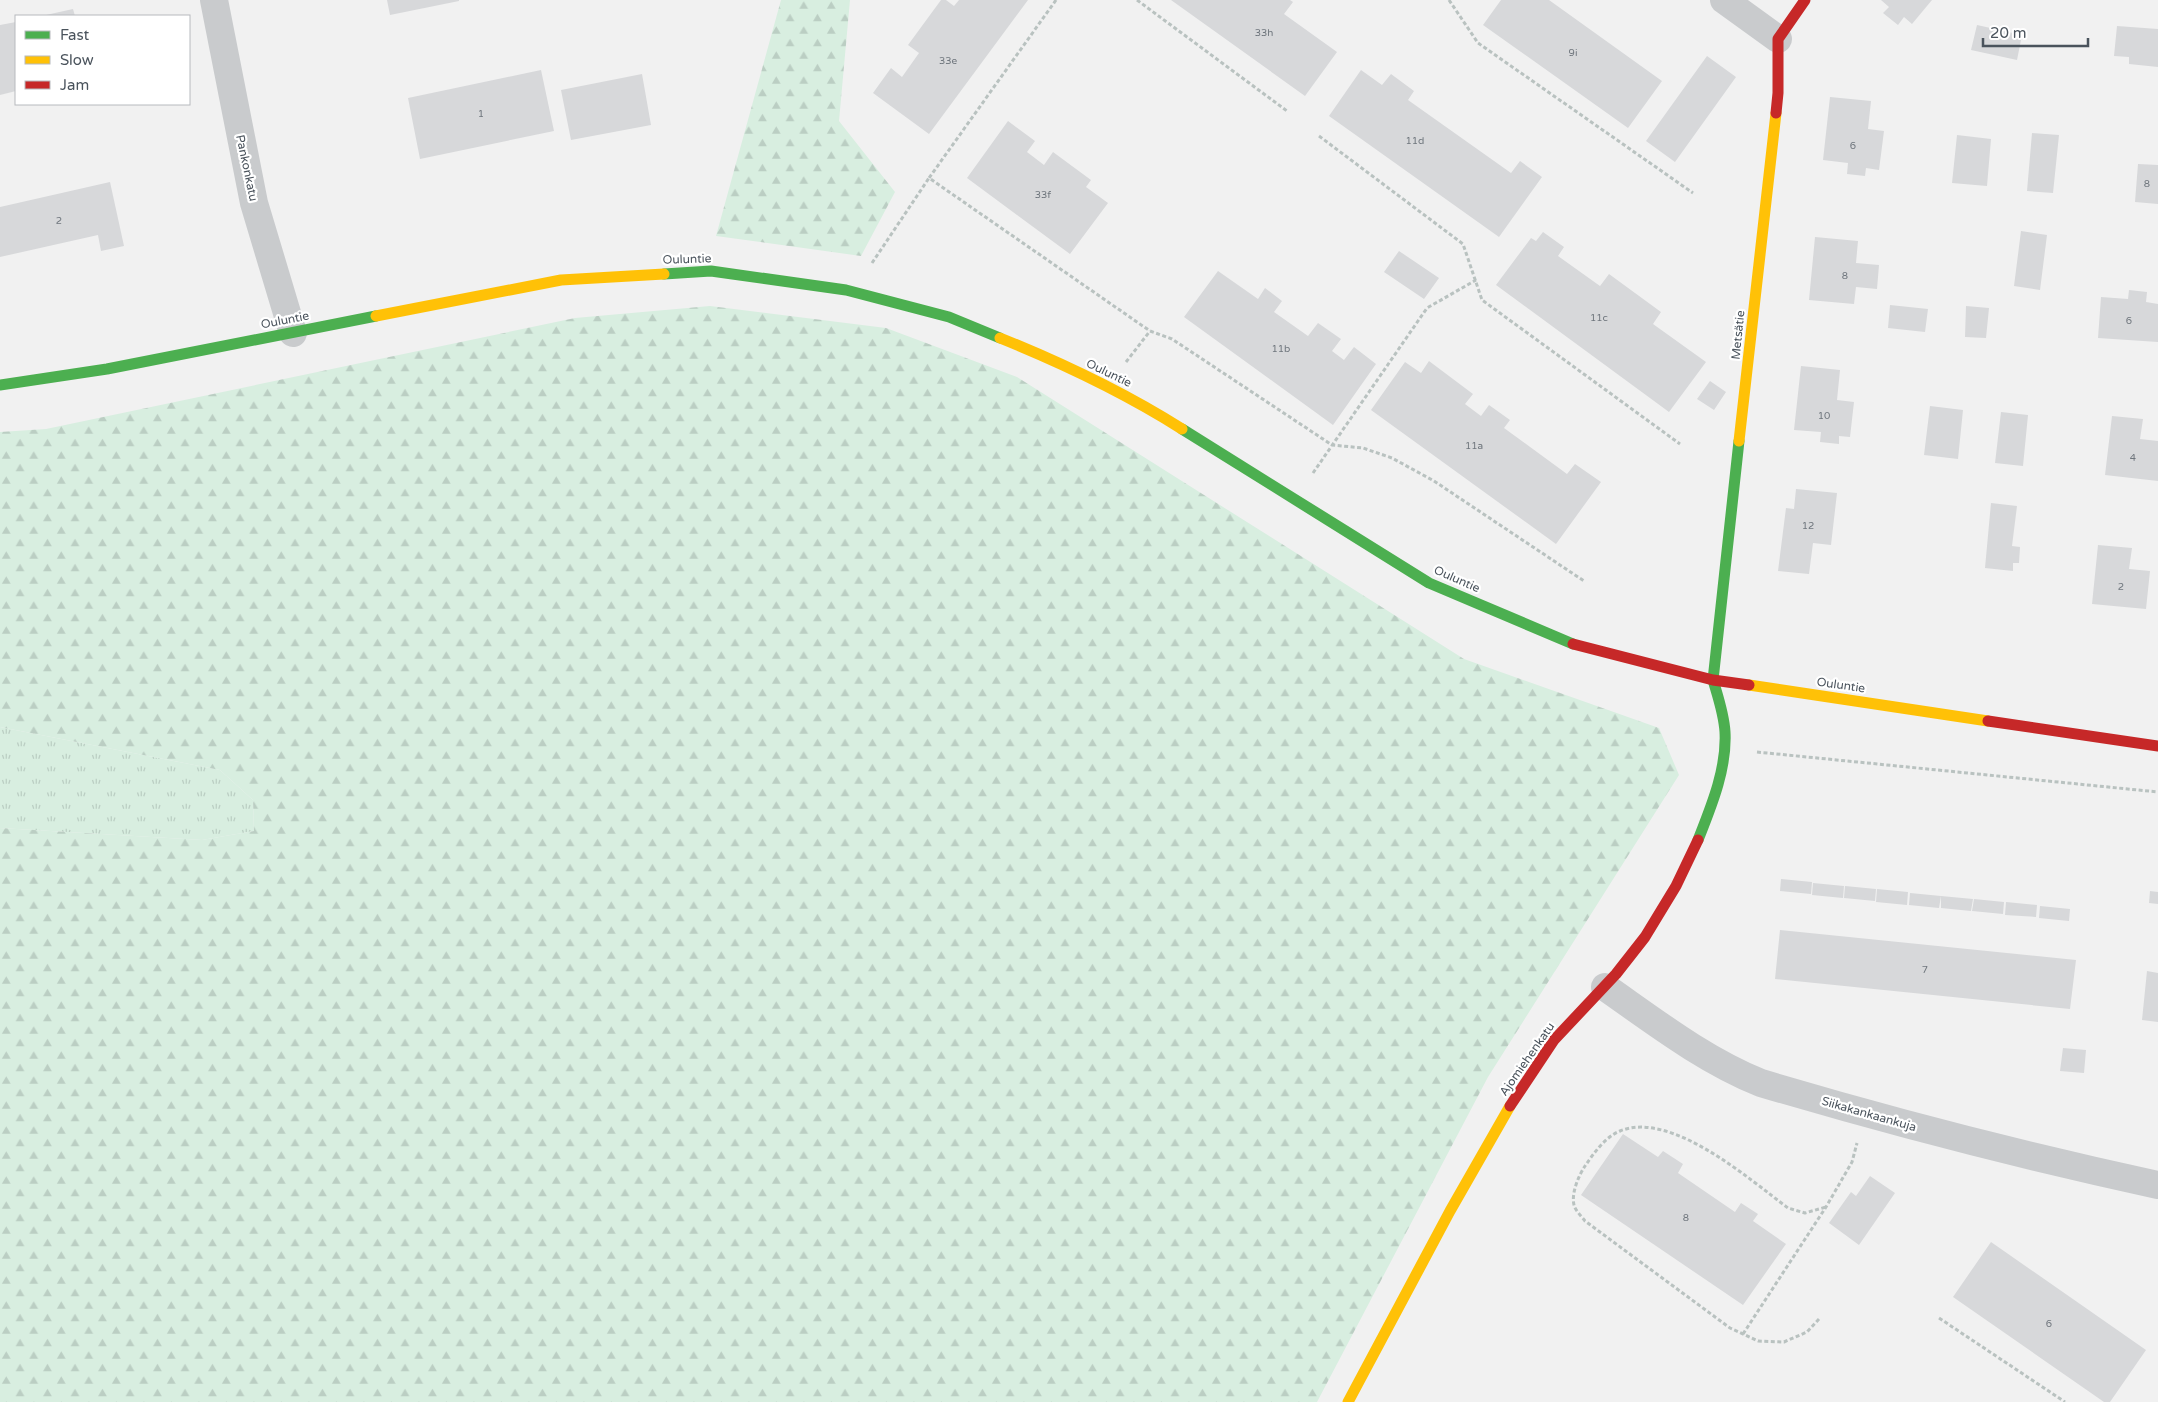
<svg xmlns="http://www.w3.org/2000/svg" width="2158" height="1402" font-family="'Varela Round',sans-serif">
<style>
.grass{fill:url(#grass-tufts)}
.forest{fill:url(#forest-firs)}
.building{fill:#d7d8da}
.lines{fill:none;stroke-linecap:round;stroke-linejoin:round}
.path{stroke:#b9c2c0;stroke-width:3;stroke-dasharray:4 2.5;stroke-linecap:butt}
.street{stroke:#c9cbcd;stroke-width:28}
.fast{stroke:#4caf50;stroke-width:11}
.slow{stroke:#ffc107;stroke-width:11}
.jam{stroke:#c62828;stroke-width:11}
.labels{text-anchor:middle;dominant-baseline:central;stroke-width:4.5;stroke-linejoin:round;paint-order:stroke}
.number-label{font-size:10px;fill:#6f767d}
.street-label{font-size:12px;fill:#4a535c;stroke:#fff}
</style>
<defs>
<pattern id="grass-tufts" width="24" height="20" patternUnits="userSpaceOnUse" patternTransform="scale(1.25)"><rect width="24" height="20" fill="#d8eee0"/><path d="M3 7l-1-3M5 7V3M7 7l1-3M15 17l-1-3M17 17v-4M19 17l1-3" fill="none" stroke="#bbcec3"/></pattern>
<pattern id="forest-firs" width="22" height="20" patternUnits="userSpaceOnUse" patternTransform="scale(1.25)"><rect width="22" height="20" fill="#d8eee0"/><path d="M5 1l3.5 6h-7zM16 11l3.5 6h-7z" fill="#bbcec3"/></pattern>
</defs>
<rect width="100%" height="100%" fill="#f1f1f1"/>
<!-- grass -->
<path class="grass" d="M0,727L220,770L253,800L254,831L202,840L0,828Z"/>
<!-- forest -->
<path class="forest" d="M781,0H850L839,121L895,192L861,256L716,236Z
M710,306L886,328L1017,377L1464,659L1659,728L1679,775L1488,1077L1317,1402H0V828L202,840L254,831L253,800L220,770L0,727V432L46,429L575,318Z"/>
<!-- building -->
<path class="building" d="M387,0H459V1L390,15Z
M941,0H946L954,6L959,0H1028L929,134L873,93L891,68L902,77L919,53L908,45Z
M1171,0H1290L1293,2L1284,14L1337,52L1305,96Z
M1501,0H1549L1662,81L1628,128L1483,25Z
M1881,0H1932L1912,24L1904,17L1898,25L1883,13L1889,7Z
M73,9L75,16H46V15Z
M16,22V91L0,95V25Z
M1977,25L2022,35L2017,60L1971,50Z
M2117,26L2158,29V67L2129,64V57L2114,56Z
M1707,56L1736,77L1675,162L1646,141Z
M541,70L554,131L420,159L408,98Z
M1361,70L1382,85L1391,74L1414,91L1408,100L1511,173L1520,161L1542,177L1499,237L1329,116Z
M642,74L651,125L571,140L561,90Z
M1830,97L1871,101L1868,129L1884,131L1879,170L1866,168L1865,176L1847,174L1848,163L1823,160Z
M1008,121L1035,141L1027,152L1044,165L1053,152L1091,180L1086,187L1108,203L1070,254L967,178Z
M2032,133L2059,135L2053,193L2027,191Z
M1957,135L1991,139L1987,186L1952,183Z
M2138,164L2158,165V204L2135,202Z
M110,182L124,246L101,251L98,235L0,257V207Z
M2021,231L2047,235L2040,290L2014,286Z
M1543,232L1564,247L1558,256L1600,286L1609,274L1661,312L1653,324L1706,362L1669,412L1496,285L1531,238L1536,241Z
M1815,237L1858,241L1856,263L1879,265L1877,289L1856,287L1854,304L1809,300Z
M1399,251L1439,278L1424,299L1384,272Z
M1218,271L1258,299L1265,288L1282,301L1274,312L1308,336L1318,323L1341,339L1332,351L1344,360L1354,347L1376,364L1333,425L1184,317Z
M2129,290L2147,292L2146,302L2158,304V342L2098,338L2101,297L2128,299Z
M1890,305L1928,309L1925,332L1888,328Z
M1966,306L1989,308L1986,338L1965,337Z
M1429,361L1473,394L1465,404L1481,416L1489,405L1510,420L1504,428L1567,474L1575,464L1601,482L1556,544L1371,410L1405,362L1421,373Z
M1801,366L1840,370L1837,400L1854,402L1850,437L1839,436V444L1820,442L1821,432L1794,430Z
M1710,381L1726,392L1714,410L1697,399Z
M1930,406L1963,410L1958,459L1924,455Z
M2001,412L2028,415L2023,466L1995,463Z
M2112,416L2143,419L2140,439L2158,441V481L2105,475Z
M1796,489L1837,493L1831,545L1813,543L1809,574L1778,571L1786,508L1794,509Z
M1991,503L2017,506L2012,546L2020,547L2019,563H2013V571L1985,568Z
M2098,545L2132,548L2129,569L2150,571L2146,609L2092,604Z
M1781,879L1812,882L1811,894L1780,891Z
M1813,883L1844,886L1843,898L1812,895Z
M1845,886L1876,889L1875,901L1844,898Z
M1877,889L1908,892L1907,905L1876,902Z
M2150,891L2158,892V904L2149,903Z
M1910,893L1941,896L1939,908L1909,905Z
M1941,896L1973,899L1971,911L1941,908Z
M1974,899L2004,902L2003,914L1972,911Z
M2006,902L2037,905L2036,917L2005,915Z
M2040,906L2070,909L2069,921L2039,918Z
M1780,930L2076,960L2070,1009L1775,979Z
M2147,971L2158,973V1022L2142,1020Z
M2063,1048L2086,1050L2084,1073L2060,1071Z
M1623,1134L1658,1157L1663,1151L1683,1164L1678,1173L1735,1212L1741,1203L1758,1214L1753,1221L1786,1244L1743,1305L1581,1195Z
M1870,1176L1895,1193L1859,1245L1829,1223L1851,1192L1856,1196Z
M1991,1242L2146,1350L2110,1402H2104L1953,1297Z"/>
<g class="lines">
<!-- path -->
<path class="path" d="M1056,0L929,178L1150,331L1172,339L1332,445L1363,448L1392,458L1434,481L1584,581
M1137,0L1287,111
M1449,0L1478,43L1693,193
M1319,136L1463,244L1482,300L1680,444
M872,263L929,178
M1126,362L1150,331
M1313,473L1427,308L1476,280
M1757,752L2158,792
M1939,1318L2065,1402
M1819,1319L1807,1332L1784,1342L1758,1341L1730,1328L1585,1221C1582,1217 1575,1210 1574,1205C1571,1193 1579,1175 1585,1166C1594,1153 1605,1137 1620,1131C1671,1110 1749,1179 1788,1208L1805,1213L1826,1207
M1743,1334L1826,1207L1852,1162L1857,1143"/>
<!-- street -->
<path class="street" d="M214,0L254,203L293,333
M1724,0L1778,39
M1605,987C1655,1022 1704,1060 1761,1083C1892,1122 2024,1156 2158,1185"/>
<!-- fast -->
<path class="fast" d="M664,274L711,271L846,290L949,317L1000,338
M0,385L107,369L376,316
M1182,429L1429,583L1573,644
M1698,840C1711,807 1727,769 1725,732C1724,714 1718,697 1713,680L1739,441"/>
<!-- slow -->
<path class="slow" d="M376,316L561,280L664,274
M1000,338C1062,363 1125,393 1182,429
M1739,441L1776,113
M1749,685L1988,721
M1348,1402L1450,1211L1510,1106"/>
<!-- jam -->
<path class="jam" d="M1776,113L1778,93V39L1805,0
M1573,644L1713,680L1749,685
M1988,721L2158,746
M1510,1106L1554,1040L1616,974L1645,937L1676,886L1698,840"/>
</g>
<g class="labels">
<!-- number labels -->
<g class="number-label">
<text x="1264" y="33">33h</text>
<text x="1573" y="53">9i</text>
<text x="948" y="61">33e</text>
<text x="481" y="114">1</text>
<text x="1415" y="141">11d</text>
<text x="1853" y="146">6</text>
<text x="2147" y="184">8</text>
<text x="1043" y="195">33f</text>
<text x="59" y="221">2</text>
<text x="1845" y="276">8</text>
<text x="1599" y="318">11c</text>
<text x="2129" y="321">6</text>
<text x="1281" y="349">11b</text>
<text x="1824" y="416">10</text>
<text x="1474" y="446">11a</text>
<text x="2133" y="458">4</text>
<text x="1808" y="526">12</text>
<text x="2121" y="587">2</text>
<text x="1925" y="970">7</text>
<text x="1686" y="1218">8</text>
<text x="2049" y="1324">6</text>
</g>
<!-- street labels -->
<g class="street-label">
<text transform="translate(247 168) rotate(78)">Pankonkatu</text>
<text transform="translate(687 259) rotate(-2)">Ouluntie</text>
<text transform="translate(285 320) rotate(-11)">Ouluntie</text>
<text transform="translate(1738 335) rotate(-84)">Metsätie</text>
<text transform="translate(1109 373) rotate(26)">Ouluntie</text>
<text transform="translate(1457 579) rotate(24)">Ouluntie</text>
<text transform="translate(1841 685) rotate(8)">Ouluntie</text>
<text transform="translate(1527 1059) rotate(-55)">Ajomiehenkatu</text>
<text transform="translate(1869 1114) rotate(16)">Siikakankaankuja</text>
</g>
</g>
<!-- legend -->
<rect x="15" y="15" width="175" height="90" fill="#ffffff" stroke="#b7babe"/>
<rect x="25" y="31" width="25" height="8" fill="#4caf50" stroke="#b7babe"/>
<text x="60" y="40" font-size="15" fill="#4a535c">Fast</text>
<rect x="25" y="56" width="25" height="8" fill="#ffc107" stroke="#b7babe"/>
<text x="60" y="65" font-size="15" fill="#4a535c">Slow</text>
<rect x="25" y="81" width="25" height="8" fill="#c62828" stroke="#b7babe"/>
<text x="60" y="90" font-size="15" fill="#4a535c">Jam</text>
<!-- scale -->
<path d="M1983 38v8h105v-8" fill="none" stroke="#4a535c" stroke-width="2.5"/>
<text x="1990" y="38" font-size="15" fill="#4a535c" stroke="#ffffff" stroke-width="4" paint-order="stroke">20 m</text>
</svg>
